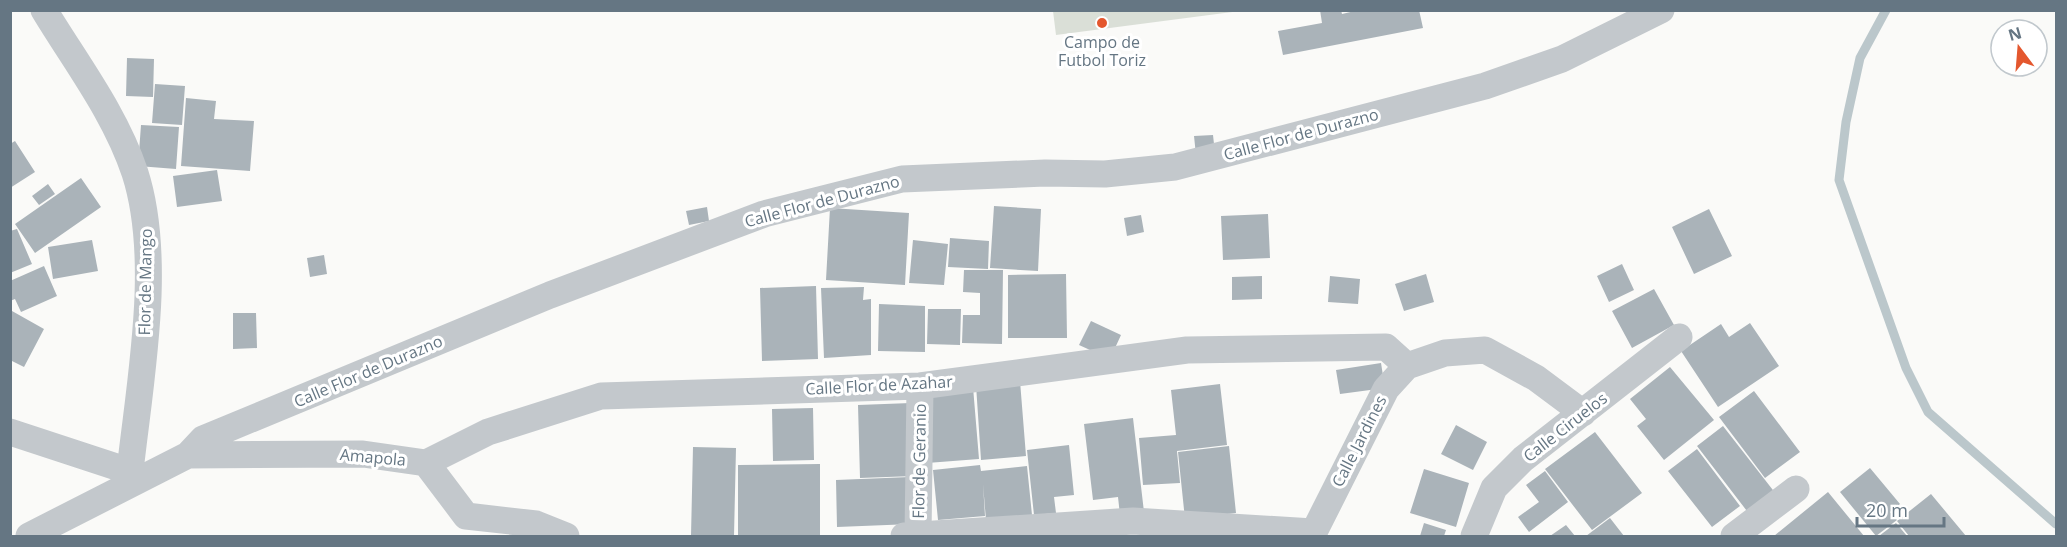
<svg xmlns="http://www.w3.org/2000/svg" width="2067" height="547" font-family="'Open Sans',sans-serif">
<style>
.green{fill:#dadfd7}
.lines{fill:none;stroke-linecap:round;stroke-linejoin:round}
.stream{stroke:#bbc7cb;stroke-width:9}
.building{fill:#aab3b9}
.street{stroke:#c3c8cc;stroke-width:27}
.poi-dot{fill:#e4572e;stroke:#fff;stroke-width:2}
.labels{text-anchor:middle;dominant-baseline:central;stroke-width:6;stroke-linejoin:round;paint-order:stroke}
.poi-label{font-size:16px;fill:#657683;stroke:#fff}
.street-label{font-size:16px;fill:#657683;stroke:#fff}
</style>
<rect width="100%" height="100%" fill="#fafaf8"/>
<!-- green -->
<path class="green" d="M1053,11V10L1240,11L1056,35Z"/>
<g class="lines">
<!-- stream -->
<path class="stream" d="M1886,10L1860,58L1846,122L1839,180L1906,368L1928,412L2056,524"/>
</g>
<!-- building -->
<path class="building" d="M1320,10H1341L1342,14L1359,10H1419L1423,28L1283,55L1278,31L1322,23Z
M127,58L154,59L153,97L126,96Z
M155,84L185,86L182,125L152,123Z
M186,98L216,101L214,119L254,121L250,171L181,166Z
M141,125L179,127L176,169L138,166Z
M1213,135L1215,153L1196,155L1194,136Z
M15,141L35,172L10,188V144Z
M217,170L222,201L177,207L173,176Z
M81,178L101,207L35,253L15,224Z
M48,184L55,194L39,205L32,196Z
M994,206L1041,209L1038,271L990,268Z
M707,207L709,221L689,225L686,211Z
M830,208L909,213L905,285L826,280Z
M1709,209L1732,256L1694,274L1672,227Z
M1268,214L1270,258L1223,260L1221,216Z
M1141,215L1144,232L1127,236L1124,218Z
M17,229L32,264L10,273V231Z
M950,238L989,241L988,269L948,267Z
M92,240L98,271L53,279L48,247Z
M913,240L948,244L944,285L909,283Z
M324,255L327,274L310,277L307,258Z
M1622,264L1634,290L1609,302L1597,276Z
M44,266L57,296L21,312L15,299L10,301V281Z
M964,270H1003L1002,344L962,343L963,315H980V293L963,292Z
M1066,274L1067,338H1008V275Z
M1426,274L1434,302L1404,311L1395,284Z
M1262,276V299L1232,300V277Z
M1330,276L1360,279L1358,304L1328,302Z
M816,286L818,359L762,361L760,288Z
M864,287L863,300L871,299V355L824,358L821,288Z
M1654,289L1674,325L1632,348L1612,311Z
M879,304L925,306V352L878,351Z
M928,309H961L960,345L927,344Z
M12,311L44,329L24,367L10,360Z
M233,313H256L257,348L233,349Z
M1091,321L1121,335L1110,359L1079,345Z
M1750,323L1779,366L1718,407L1681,351L1721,324L1729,337Z
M1381,363L1385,388L1340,394L1336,370Z
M1670,367L1714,420L1664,460L1637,426L1646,419L1630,399Z
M1020,381L1026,456L981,460L976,385Z
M1220,384L1227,445L1177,451L1180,483L1143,485L1139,438L1176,435L1171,390Z
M973,387L979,459L927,463L922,390Z
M1754,391L1800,452L1765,478L1719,417Z
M911,403L914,476L860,478L858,405Z
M813,408L814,460L773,461L772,409Z
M1133,418L1144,512L1120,515L1118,497L1093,500L1084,424Z
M1456,425L1487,442L1473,470L1441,454Z
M1723,426L1776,494L1750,515L1697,446Z
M1595,432L1642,493L1592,530L1545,469Z
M1069,445L1074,495L1054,497L1056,513L1034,515L1027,450Z
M1229,446L1236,513L1185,519L1178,452Z
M693,447L736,448L734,536H691Z
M1697,449L1740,506L1712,527L1668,471Z
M820,464V536H738V465Z
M980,465L981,471L1027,466L1032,515L986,520L983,484L985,516L938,520L933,470Z
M1870,468L1900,504L1890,512L1897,520L1876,536L1840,492Z
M1424,469L1469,483L1456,527L1410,513Z
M1545,471L1568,502L1529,532L1518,517L1539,502L1526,485Z
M910,477L912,524L837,527L836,480Z
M1828,492L1864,536H1774Z
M1931,494L1966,536H1909L1897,521Z
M1610,518L1624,536H1586Z
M1424,523L1446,530L1444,536H1420Z
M1896,523L1907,536H1879Z
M1566,525L1575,536H1550Z"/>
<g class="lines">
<!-- street -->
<path class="street" d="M44,10C76,63 115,113 135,173C163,260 140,380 130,471
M10,432L144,476
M188,455L363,454L426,463L466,516L536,524L566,536
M426,463L488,432L601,396L920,386L1187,350L1386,347L1407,366
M29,536L188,455L203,439L550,295L764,214L902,179L1045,173L1105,174L1175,167L1485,86L1562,59L1661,10
M904,536L1133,521L1313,532
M918,536L920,386
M1312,536L1386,389L1407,366L1445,353L1485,350L1536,378L1583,413
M1474,536L1494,488L1523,459L1679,337
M1734,536L1796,489"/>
</g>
<!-- markers -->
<circle class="poi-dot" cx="1102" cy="23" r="6"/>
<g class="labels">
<!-- poi labels -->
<g class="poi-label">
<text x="1102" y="42">Campo de<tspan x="1102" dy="18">Futbol Toriz</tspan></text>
</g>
<!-- street labels -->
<g class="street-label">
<text transform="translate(1301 134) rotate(-15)">Calle Flor de Durazno</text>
<text transform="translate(822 201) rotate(-15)">Calle Flor de Durazno</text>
<text transform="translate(145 282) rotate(-89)">Flor de Mango</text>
<text transform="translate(368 371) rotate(-23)">Calle Flor de Durazno</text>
<text transform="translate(879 385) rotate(-3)">Calle Flor de Azahar</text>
<text transform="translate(1565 427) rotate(-38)">Calle Ciruelos</text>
<text transform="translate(1359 441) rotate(-63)">Calle Jardines</text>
<text transform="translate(373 457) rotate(5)">Amapola</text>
<text transform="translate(919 461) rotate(-89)">Flor de Geranio</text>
</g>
</g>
<!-- border -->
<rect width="2067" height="547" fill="none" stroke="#657683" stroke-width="24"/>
<!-- north arrow -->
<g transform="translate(2019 48) rotate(344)"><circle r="28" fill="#ffffff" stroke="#c1c8cd" stroke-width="1.5"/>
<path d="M0-4.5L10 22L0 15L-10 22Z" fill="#e4572e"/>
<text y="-9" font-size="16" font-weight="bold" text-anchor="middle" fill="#657683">N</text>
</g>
<!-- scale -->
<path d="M1857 517v9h87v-9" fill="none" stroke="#657683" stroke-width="3"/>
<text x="1866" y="517" font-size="18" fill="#657683" stroke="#ffffff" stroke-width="4.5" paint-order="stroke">20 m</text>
</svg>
